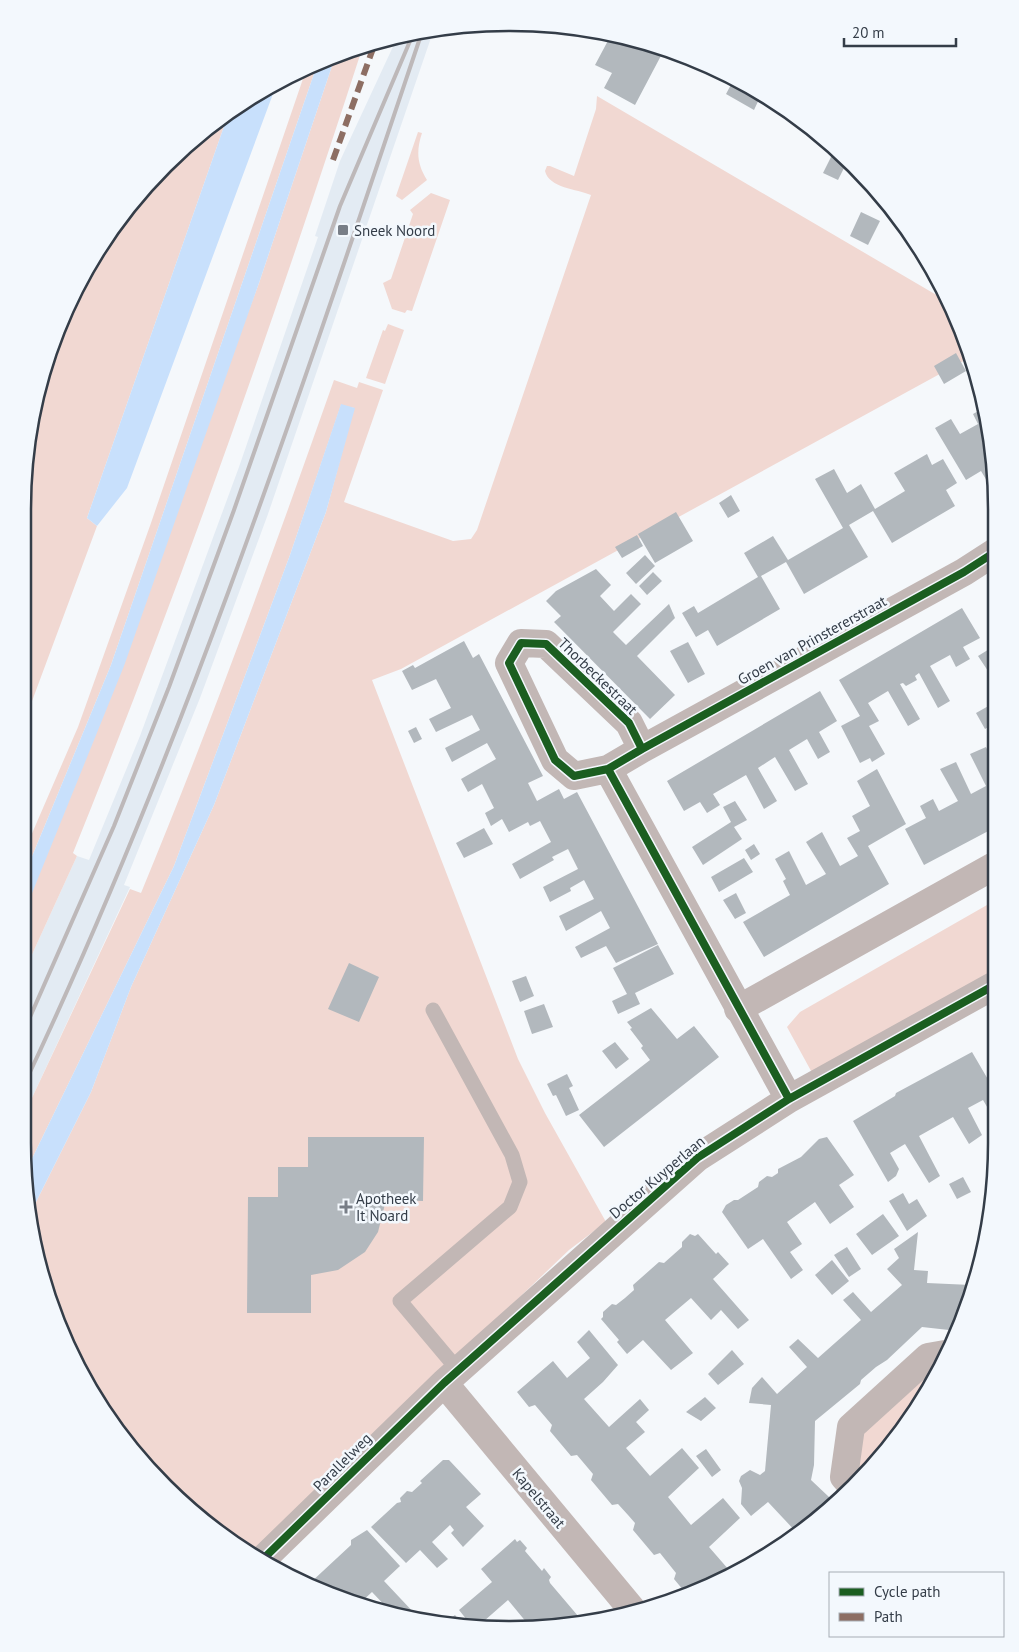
<svg xmlns="http://www.w3.org/2000/svg" width="1019" height="1652" font-family="'PT Sans',sans-serif">
<style>
.built{fill:#e3ebf3}
.green{fill:#f1d8d2}
.water{fill:#c8e0fc}
.building{fill:#b2b8bd}
.lines{fill:none;stroke-linecap:round;stroke-linejoin:round}
.lane{stroke:#c2b7b5;stroke-width:15}
.street{stroke:#c2b7b5;stroke-width:28}
.rail{stroke:#bdb8b9;stroke-width:4}
.quiet{stroke:#8d6e63;stroke-width:6;stroke-dasharray:12 6;stroke-linecap:butt}
.cycleway-casing{stroke:#f3f8fd;stroke-width:11}
.cycleway{stroke:#1b5e20;stroke-width:8}
.poi-dot{fill:#787e87;stroke:#f3f8fd;stroke-width:2}
.labels{text-anchor:middle;dominant-baseline:central;stroke-width:5;stroke-linejoin:round;paint-order:stroke}
.poi-label{font-size:15px;fill:#343d48;stroke:#f3f8fd;text-anchor:start}
.street-label{font-size:15px;fill:#343d48;stroke:#f3f8fd}
.rim{fill:none;stroke:#343d48;stroke-width:2.5}
</style>
<rect width="100%" height="100%" fill="#f5f8fb"/>
<!-- built -->
<path class="built" d="M434,29L268,514L200,698L124,885L130,887L23,1117L24,972L77,856L89,860L140,736L239,467L318,237L315,236L340,161L351,137L397,38Z"/>
<!-- green -->
<path class="green" d="M363,46C275,318 180,588 73,853L77,856L24,972V913L259,283L335,57Z
M317,65L111,665L24,876V852L78,727L151,523L306,70Z
M597,96L945,300L969,358L401,669L372,680L518,1059L545,1113L606,1222L569,1250L251,1554L213,1529L105,1413L48,1299L33,1208L91,1092L131,987L214,805L326,512L354,408L341,405L290,555L174,866L27,1169L23,1142V1117L130,889L141,893C211,724 273,553 334,380L357,388L359,382L383,390L344,502L453,541L471,539L477,530L591,195C577,189 549,188 545,171L547,166H550L574,176L596,109Z
M228,115L87,518L97,526L25,720L27,446L60,323L123,213L189,143Z
M418,132L422,133C416,151 417,164 427,180L402,200L396,196Z
M431,193L450,200L412,311L407,310L405,313L392,309L383,283L391,279L413,214L410,210Z
M388,324L404,330L385,384L366,378L383,330L385,331Z
M994,901L993,979L816,1080L787,1027L800,1012Z
M938,1366L896,1439L862,1476L853,1465L860,1430Z"/>
<!-- water -->
<path class="water" d="M335,57L259,283L124,666L24,913V876L111,665L317,65Z
M277,83L127,488L97,526L87,518L228,115L266,88Z
M341,404L355,408L326,512L214,805L131,987L91,1092L33,1208L27,1169L174,866L290,555Z"/>
<!-- building -->
<path class="building" d="M611,35L636,39L664,50L635,105L604,88L612,73L595,65Z
M734,79L761,95L754,110L726,94Z
M824,140L847,162L838,180L823,173L833,153L821,146Z
M861,212L880,221L868,245L850,236Z
M956,353L966,371L944,384L934,366Z
M984,408L995,477V482L990,486L981,471L966,480L935,428L951,419L960,434L978,424L973,414Z
M927,454L932,465L943,459L957,483L946,490L955,506L892,543L873,511L849,525L868,557L804,594L786,562L761,576L780,609L717,646L708,630L696,637L682,613L694,606L698,613L758,577L744,553L773,536L788,560L843,528L815,479L834,469L847,493L861,484L875,509L905,491L894,473Z
M731,495L740,511L728,518L719,503Z
M676,512L693,541L655,563L638,534Z
M637,535L643,546L622,558L615,547Z
M645,555L655,566L636,584L626,573Z
M596,569L611,585L600,596L614,611L631,594L641,604L613,632L626,645L669,604L675,618L637,656L675,695L650,719L554,622L561,616L546,601L556,591Z
M653,572L662,581L647,595L639,586Z
M962,608L980,638L963,647L970,659L956,667L950,655L930,666L950,701L938,708L919,673L915,676L917,680L906,686L903,683L900,684L920,719L908,726L888,691L868,703L879,721L869,726L885,754L872,762L870,758L860,763L841,726L860,716L839,680Z
M464,641L473,658L479,654L543,776L528,783L537,801L559,789L564,799L577,792L658,944L616,963L606,946L581,958L575,947L610,928L601,911L566,931L559,916L594,899L584,880L570,888L571,891L550,902L543,887L578,869L568,849L552,857L554,860L520,879L512,864L551,842L540,821L530,826L528,822L509,832L502,819L491,826L485,813L494,808L482,784L468,792L461,779L496,759L487,743L452,762L445,748L480,730L472,715L436,732L429,719L451,708L436,679L412,690L402,671L413,665L415,668Z
M688,642L705,674L688,683L670,651Z
M991,648L995,654V675L992,677L978,656Z
M820,691L837,721L819,732L830,752L818,759L807,739L789,750L808,784L795,791L775,757L758,768L777,801L764,809L746,775L713,794L720,805L707,813L700,802L684,811L667,781Z
M992,704L994,708V724L985,729L976,713Z
M416,727L422,739L414,743L408,731Z
M986,747L994,763V828L924,865L905,829L926,818L920,806L933,799L939,811L958,801L940,769L956,762L971,794L986,786L970,754Z
M877,769L906,824L868,846L889,884L764,957L743,922L790,895L783,881L786,879L775,859L789,851L806,885L826,874L806,842L822,832L840,866L858,856L847,838L860,831L852,816L870,806L857,781Z
M735,801L747,820L734,827L742,839L703,865L692,847L731,822L723,807Z
M484,828L493,844L464,858L456,843Z
M754,844L760,854L751,860L745,850Z
M744,858L753,872L719,892L711,877Z
M736,893L746,913L735,919L723,900Z
M658,945L674,974L635,993L640,1004L618,1014L612,1001L627,994L613,968Z
M349,963L379,977L359,1022L328,1009Z
M526,976L534,996L520,1002L512,981Z
M544,1004L553,1027L532,1034L524,1011Z
M651,1008L677,1039L694,1026L719,1057L604,1147L579,1115L650,1060L641,1048L643,1046L630,1029L632,1028L627,1022Z
M615,1042L629,1059L616,1069L602,1051Z
M972,1052L993,1088V1117L983,1100L968,1108L982,1135L969,1144L953,1117L919,1136L940,1176L929,1183L905,1144L890,1153L899,1169L896,1176L888,1182L853,1121L895,1096L896,1093Z
M567,1074L573,1086L569,1088L579,1110L566,1116L556,1095L553,1096L547,1084Z
M308,1137H424L423,1201L386,1200L378,1232L365,1252L338,1270L311,1275V1313H247L248,1197H278V1167H308Z
M827,1137L854,1175L839,1185L854,1207L830,1224L815,1202L787,1222L802,1244L790,1252L803,1270L791,1279L763,1239L748,1249L722,1212L726,1205L734,1200H738L758,1187L759,1182L767,1176L772,1177L778,1173V1169L801,1157L819,1139Z
M963,1177L971,1192L957,1199L949,1184Z
M903,1193L909,1204L917,1199L927,1216L907,1231L889,1201Z
M883,1214L899,1236L872,1255L856,1234Z
M918,1232L914,1270L928,1271L927,1283L971,1285L958,1331L922,1327L887,1360L876,1367L861,1380L860,1384L815,1421L814,1465L811,1480L829,1497L834,1505L831,1508L798,1534L768,1502L751,1516L741,1504L742,1488L739,1481L741,1476L750,1470L760,1475L765,1471L771,1405L749,1403L752,1388L762,1377L777,1394L807,1367L789,1347L798,1339L818,1358L861,1320L843,1300L853,1292L871,1312L902,1285L887,1269L899,1258L894,1249Z
M690,1234L695,1236L698,1234L716,1254L718,1252L729,1264L713,1279L749,1320L738,1329L721,1310L711,1320L691,1298L665,1320L693,1353L671,1370L643,1340L627,1354L617,1342L619,1340L601,1319L603,1317V1312L612,1304L616,1305L625,1298L634,1290L633,1285L659,1262L664,1263L682,1247V1242Z
M847,1247L861,1269L849,1277L834,1255Z
M832,1260L849,1281L832,1295L815,1275Z
M589,1330L618,1365L603,1382L584,1399L609,1427L640,1399L649,1410L636,1422L645,1432L626,1448L650,1476L682,1448L699,1468L668,1497L691,1525L723,1498L740,1518L709,1547L729,1570L684,1591L674,1579L676,1573L660,1553L654,1555L633,1530L635,1523L628,1515L618,1504L612,1505L591,1480L593,1474L577,1455L571,1456L550,1431L552,1425L535,1405L529,1407L517,1392L553,1361L567,1378L590,1358L577,1342Z
M732,1350L744,1364L718,1385L708,1374Z
M705,1397L716,1408L701,1421L686,1412Z
M706,1449L721,1470L712,1477L696,1456Z
M443,1460H449L481,1494L466,1507L484,1526L463,1547L451,1533L454,1530L450,1525L432,1542L448,1559L437,1568L420,1550L406,1563L371,1527L397,1503L401,1502L400,1498L407,1491L412,1492L422,1483L420,1481Z
M367,1530L400,1566L384,1581L416,1615L414,1616L390,1611L372,1592L358,1605L309,1584L351,1545V1540Z
M515,1539L517,1542L520,1540L527,1548L525,1551L542,1571L544,1568L551,1577L549,1580L550,1583L584,1623L522,1627L527,1623L508,1600L476,1628L446,1622L455,1615L462,1624L467,1620L459,1610L492,1582L481,1569Z
M765,1548L769,1552L750,1561V1560Z"/>
<g class="lines">
<!-- lane -->
<path class="lane" d="M433,1010L512,1155L520,1182L510,1207L400,1301L458,1370"/>
<!-- street -->
<path class="street" d="M642,749L964,572L995,552
M608,769L574,776L555,760L509,663L521,643L546,644L629,723L642,749L608,769L789,1099
M738,1009L994,866
M444,1383L635,1613
M852,1486L844,1477L851,1427L928,1357L945,1354
M261,1561L444,1383L697,1158L789,1099L993,986"/>
<!-- rail -->
<path class="rail" d="M23,1033L114,826L169,687L234,510L340,206L413,34
M23,1087C184,747 302,389 422,32"/>
<!-- quiet -->
<path class="quiet" d="M333,160L375,43"/>
<!-- cycleway casing -->
<g class="cycleway-casing">
<path id="cycleway" d="M642,749L964,572L995,552
M608,769L574,776L555,760L509,663L521,643L546,644L629,723L642,749L608,769L789,1099
M261,1561L444,1383L697,1158L789,1099L993,986"/>
</g>
<!-- cycleway -->
<use href="#cycleway" class="cycleway"/>
</g>
<!-- markers -->
<g class="poi-dot">
<rect x="337" y="224" width="12" height="12" rx="2.5"/>
<path d="M343.5 1199.5h5v5h5v5h-5v5h-5v-5h-5v-5h5z"/>
</g>
<g class="labels">
<!-- poi labels -->
<g class="poi-label">
<text x="354" y="230">Sneek Noord</text>
<text x="356" y="1198">Apotheek<tspan x="356" dy="17">It Noard</tspan></text>
</g>
<!-- street labels -->
<g class="street-label">
<text transform="translate(812 640) rotate(-29)">Groen van Prinstererstraat</text>
<text transform="translate(598 676) rotate(44)">Thorbeckestraat</text>
<text transform="translate(657 1177) rotate(-40)">Doctor Kuyperlaan</text>
<text transform="translate(342 1462) rotate(-45)">Parallelweg</text>
<text transform="translate(539 1498) rotate(50)">Kapelstraat</text>
</g>
</g>
<!-- crop -->
<path d="M0 0H1019V1652H0ZM509 31H510A478 478 0 0 1 988 509V1143A478 478 0 0 1 510 1621H509A478 478 0 0 1 31 1143V509A478 478 0 0 1 509 31Z" fill="#f3f8fd" fill-rule="evenodd"/>
<path class="rim" d="M509 31H510A478 478 0 0 1 988 509V1143A478 478 0 0 1 510 1621H509A478 478 0 0 1 31 1143V509A478 478 0 0 1 509 31Z"/>
<!-- legend -->
<rect x="829" y="1572" width="175" height="65" fill="#f3f8fd" stroke="#a7adb5"/>
<rect x="839" y="1588" width="25" height="8" fill="#1b5e20" stroke="#a7adb5"/>
<text x="874" y="1597" font-size="15" fill="#343d48">Cycle path</text>
<rect x="839" y="1613" width="25" height="8" fill="#8d6e63" stroke="#a7adb5"/>
<text x="874" y="1622" font-size="15" fill="#343d48">Path</text>
<!-- scale -->
<path d="M844 38v8h112v-8" fill="none" stroke="#343d48" stroke-width="2.5"/>
<text x="852" y="38" font-size="15" fill="#343d48" stroke="#f3f8fd" stroke-width="4" paint-order="stroke">20 m</text>
</svg>
